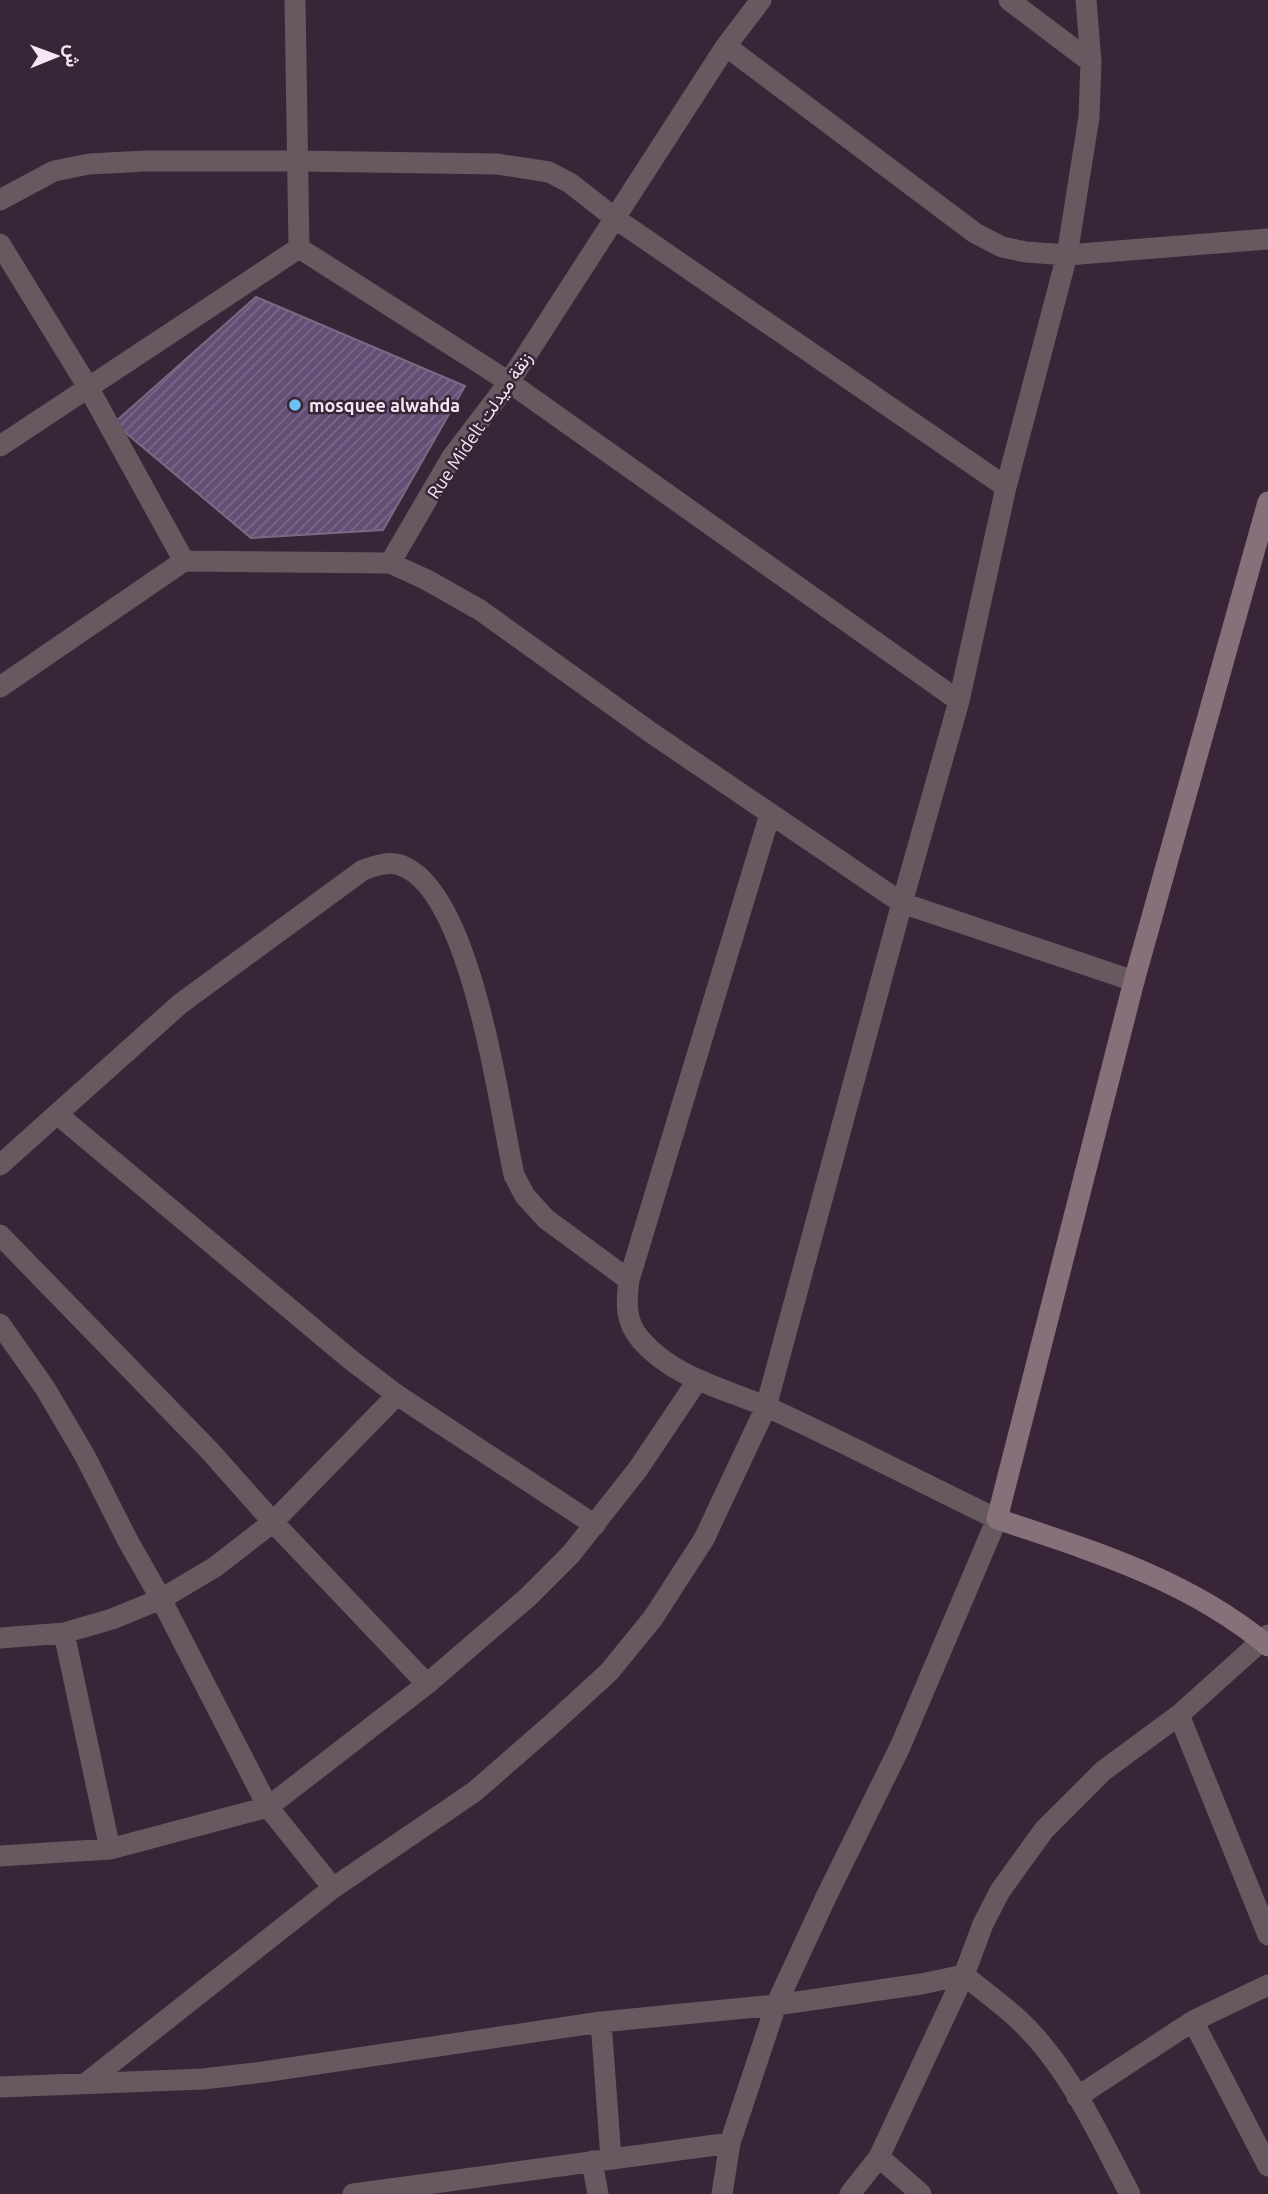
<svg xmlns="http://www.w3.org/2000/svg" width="1268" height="2194" font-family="Ubuntu,Vazirmatn,sans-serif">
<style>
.building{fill:url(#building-hatch);stroke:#796a84;stroke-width:2}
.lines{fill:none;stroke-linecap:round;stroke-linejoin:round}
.street{stroke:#66595f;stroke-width:21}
.secondary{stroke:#86717b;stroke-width:21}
.poi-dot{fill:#6ec2f3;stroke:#392538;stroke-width:2.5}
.labels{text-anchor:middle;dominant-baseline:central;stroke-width:5;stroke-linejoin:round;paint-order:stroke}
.poi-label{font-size:18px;font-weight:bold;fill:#f4e6f3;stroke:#392538;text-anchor:start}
.street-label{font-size:18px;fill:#f4e6f3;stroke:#392538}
</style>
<defs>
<pattern id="building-hatch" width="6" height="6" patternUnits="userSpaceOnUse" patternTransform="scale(1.75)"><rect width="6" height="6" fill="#654e75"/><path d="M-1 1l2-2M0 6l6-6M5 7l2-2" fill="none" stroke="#7c6889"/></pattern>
</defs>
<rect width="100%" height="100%" fill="#392538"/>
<!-- building -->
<path class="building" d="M256,297L465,386L383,530L251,538L114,423Z"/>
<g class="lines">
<!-- street -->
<path class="street" d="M295,0L299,248
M1009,0L1091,62
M726,46L975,233L1002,247L1026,252L1067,255L1268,239
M0,200L54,171L89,164L145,161H298L497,164L549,172L570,183L616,219L1006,487
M0,244L88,387L184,561
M299,248L509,382L959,701
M0,446L299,248
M390,563L452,457L509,382L726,46L761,0
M0,687L184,561L390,563L427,580L480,610L653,734L902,903L1134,981
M57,1114L351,1360L397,1395L595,1525
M0,1165L180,1004L363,870C375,866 388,861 400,865C472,889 499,1108 514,1175L525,1196L546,1219L629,1280
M0,1235L209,1450L273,1522L427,1684
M0,1324L45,1388L85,1456L128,1541L161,1599L268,1807L333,1888
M64,1633L110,1849
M0,1638L64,1633L112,1619L161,1599L215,1567L273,1522L397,1395
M1179,1715L1268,1935
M0,1856L110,1849L268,1807L427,1684L528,1597L571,1554L638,1469L697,1381
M1193,2021L1268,2166
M601,2022L611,2158
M85,2084L333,1888L474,1792L551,1725L609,1672L653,1618L704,1539L766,1407L902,903L959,701L1006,487L1067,255L1089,117L1091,62L1086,0
M0,2087L203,2079L263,2072L601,2022L776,2005L921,1984L964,1975C982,1990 1002,2004 1019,2020C1069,2067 1098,2134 1130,2194
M1077,2097L1193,2021L1268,1985
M879,2157L921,2194
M592,2161L598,2194
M353,2194L730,2143
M722,2194L730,2143L776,2005L826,1897L900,1747L997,1519C920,1482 844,1442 767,1407C723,1388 674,1378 641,1340C625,1322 626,1303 629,1280L770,814
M850,2194L879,2157L964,1975L983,1924L1000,1891L1044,1830L1103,1771L1179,1715L1268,1635"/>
<!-- secondary -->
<path class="secondary" d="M1268,502L1134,981L997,1519C1093,1551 1189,1580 1268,1646"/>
</g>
<!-- markers -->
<circle class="poi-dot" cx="295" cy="405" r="7"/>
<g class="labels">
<!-- poi labels -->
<g class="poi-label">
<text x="309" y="405">mosquee alwahda</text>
</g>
<!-- street labels -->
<g class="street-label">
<text transform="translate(479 425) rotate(-56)">Rue Midelt زنقة ميدلت</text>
</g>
</g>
<!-- north arrow -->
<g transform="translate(56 56) rotate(89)" stroke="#392538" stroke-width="5" paint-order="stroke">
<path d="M0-5L12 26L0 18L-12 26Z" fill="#f4e6f3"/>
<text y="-10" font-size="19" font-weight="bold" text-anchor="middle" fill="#f4e6f3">ش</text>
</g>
</svg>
